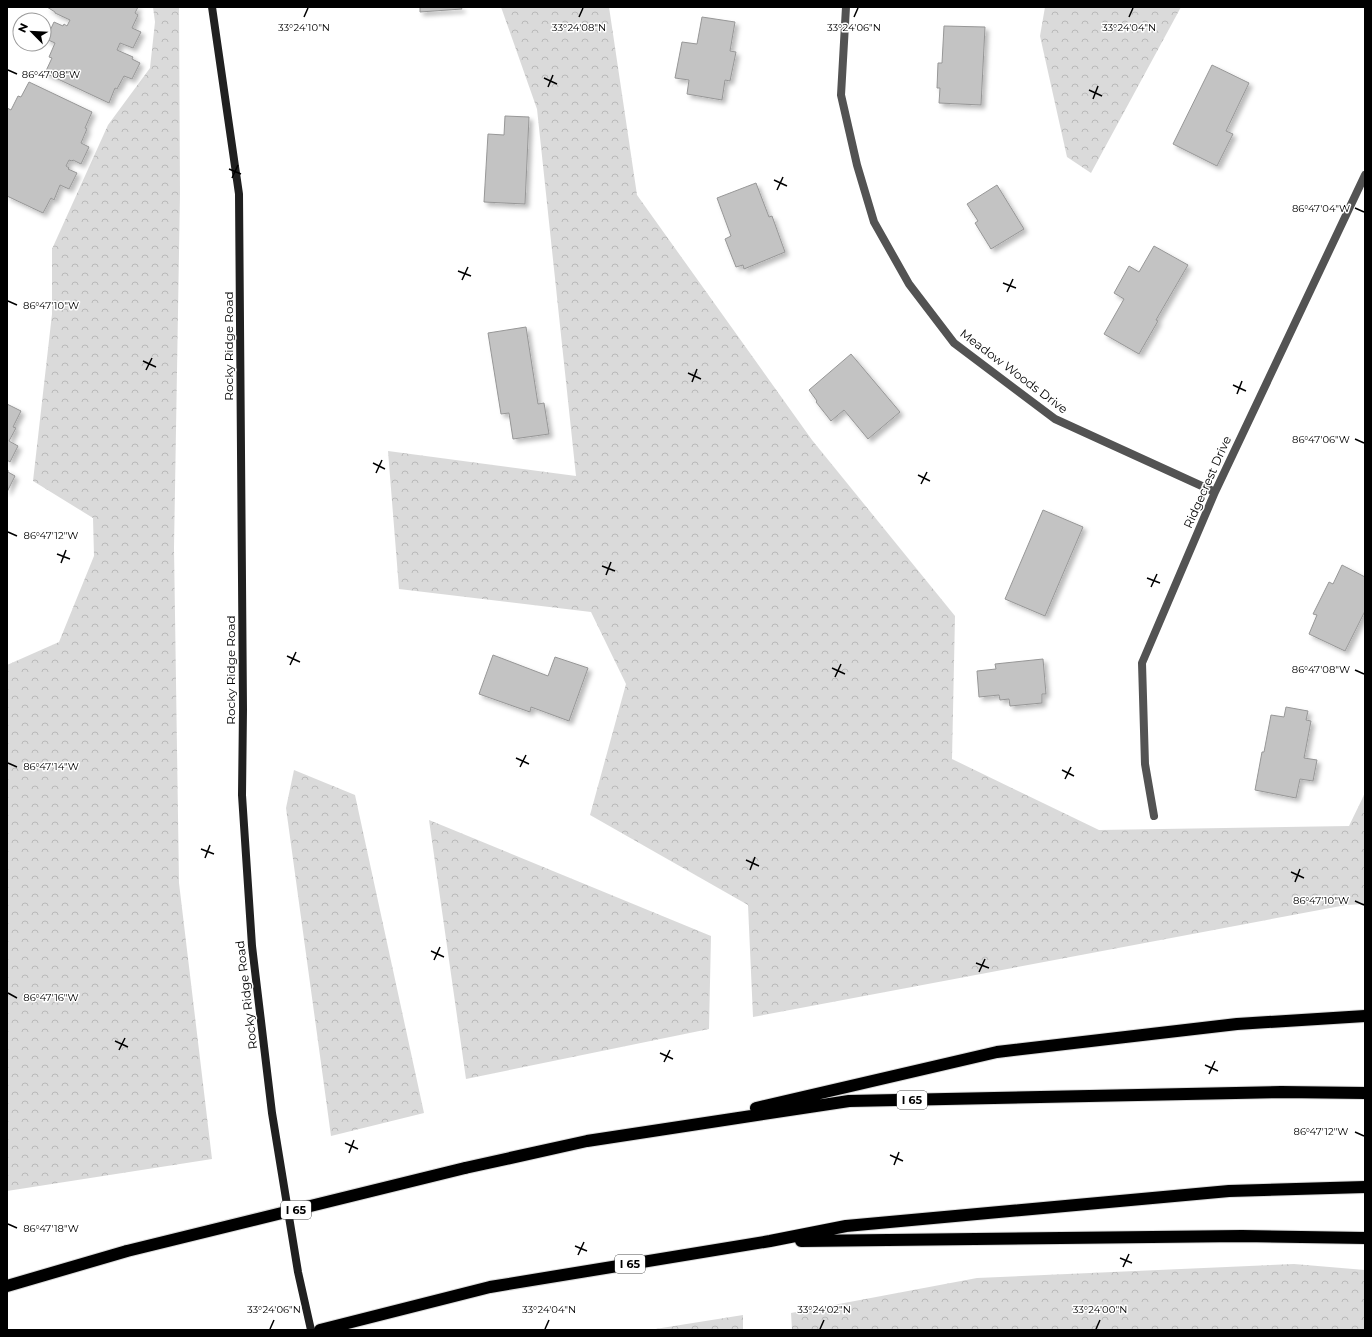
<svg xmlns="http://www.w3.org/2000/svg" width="1372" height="1337" font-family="Montserrat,sans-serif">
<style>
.forest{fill:url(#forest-crowns)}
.building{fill:#c3c3c3;stroke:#979797;filter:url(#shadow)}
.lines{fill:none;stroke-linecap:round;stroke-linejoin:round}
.highway-casing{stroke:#dbdbdb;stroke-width:14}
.street{stroke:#535353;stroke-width:8}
.secondary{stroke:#202020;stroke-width:8}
.highway{stroke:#000;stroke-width:12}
.highway-bridge-casing{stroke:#dbdbdb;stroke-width:14;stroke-linecap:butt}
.highway-bridge{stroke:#000;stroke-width:12}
.ticks{fill:none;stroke:#000;stroke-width:1.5}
.labels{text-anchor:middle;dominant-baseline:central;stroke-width:3;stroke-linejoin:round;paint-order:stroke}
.shield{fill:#fff;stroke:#4c4c4c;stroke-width:1}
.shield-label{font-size:11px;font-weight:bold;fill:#000}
.street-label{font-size:12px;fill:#000;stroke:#fff}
.ticks-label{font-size:10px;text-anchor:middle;fill:#000;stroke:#fff;stroke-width:3;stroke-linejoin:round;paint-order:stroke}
</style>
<defs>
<pattern id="forest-crowns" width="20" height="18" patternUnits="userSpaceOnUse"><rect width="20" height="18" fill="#dadada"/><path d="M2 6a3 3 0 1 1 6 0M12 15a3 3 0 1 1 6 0" fill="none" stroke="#b9b9b9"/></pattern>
<filter id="shadow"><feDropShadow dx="3.5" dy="3.5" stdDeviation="2" flood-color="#0004"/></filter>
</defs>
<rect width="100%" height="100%" fill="#fff"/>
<!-- forest -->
<path class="forest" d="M153,7H179L180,194L174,548L179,883L212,1159L7,1191V665L59,642L94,556L93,518L33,481L52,314V249L108,125L150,68L155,22Z
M501,7H609L637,195L812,440L955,616L952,759L1099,830L1349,826L1365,793V904L1346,905L753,1017L748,905L590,815L626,684L591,612L399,589L388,451L576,476L537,109Z
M1045,7H1181L1091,173L1067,157L1040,36Z
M294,770L355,795L424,1113L331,1136L286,808Z
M429,820L711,936L709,1029L466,1079Z
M1294,1264L1365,1270V1330H792L791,1313L977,1278Z
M743,1315V1330H649Z"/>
<!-- building -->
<path class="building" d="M47,7H138L135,13L138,15L132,28L141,32L133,48L120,43L117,50L133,57L132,59L140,63L132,79L124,76L117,89L115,88L109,103L45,73L52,58L49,57L55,43L46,39L54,22L63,26L64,24L67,26L70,20L55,13V12Z
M420,7H461L462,9L420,12Z
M702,17L735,22L730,51L736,52L730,81L725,80L722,100L687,94L689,80L675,78L682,42L697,44Z
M944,26L985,27L981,105L939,103L940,88H937L938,63H942Z
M1212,65L1249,83L1226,131L1233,134L1217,166L1173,144Z
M29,82L92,112L85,128L87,129L81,143L89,147L81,164L73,160L72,161L69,160L66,166L69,168L68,169L77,173L69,189L60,185L54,200L51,198L43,213L7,196V108L11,110L18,96L21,97Z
M505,116L529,117L525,204L484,202L488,134L504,135Z
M756,183L769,217L772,216L785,252L744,269L743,265L736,267L725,239L731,236L717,198Z
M997,185L1024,229L991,249L975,223L978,221L967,204Z
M1154,246L1188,265L1156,320L1158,321L1139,354L1104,334L1124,299L1114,293L1129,266L1139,272Z
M526,327L538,404L544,403L549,434L513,439L509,413L501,414L488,333Z
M851,354L900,412L868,439L844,410L831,421L816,402L817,401L809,390Z
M7,404L21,411L13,427L16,428L9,441L18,446L10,462L7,460Z
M7,470H8V472L15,476L7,492Z
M1043,510L1083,527L1045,616L1005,599Z
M1342,565L1365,577V611L1345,651L1309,634L1317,615L1313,614L1329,582L1333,584Z
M493,655L548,676L555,657L588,668L569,721L531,707L530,712L479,694Z
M1043,659L1046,694H1042V703L1010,706L1009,699L1000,700L999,695L979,697L977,671L996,669L995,664Z
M1286,707L1308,711L1306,720L1311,721L1304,758L1317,760L1313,781L1300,779L1296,798L1255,790L1262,752H1264L1271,715L1284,717Z"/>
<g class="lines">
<!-- highway casing -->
<g class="highway-casing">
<path id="highway" d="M756,1108L997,1052L1237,1024L1365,1016
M465,1168L587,1141L849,1101L1281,1092L1365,1093
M801,1241L1242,1236L1365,1238
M7,1286L127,1251
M320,1330L490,1287L770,1241L846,1226L1229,1191L1365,1187"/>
</g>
<!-- street -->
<path class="street" d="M846,7L841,95L857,165L874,222L909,284L954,343L1055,419L1215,492
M1154,816L1145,764L1142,663L1215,492L1365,175"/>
<!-- secondary -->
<path class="secondary" d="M212,7L239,194L243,709L242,795L252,946L272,1113L298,1272L311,1330"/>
<!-- highway -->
<use href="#highway" class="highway"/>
<!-- highway-bridge casing -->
<g class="highway-bridge-casing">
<path id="highway-bridge" d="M127,1251L465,1168"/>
</g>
<!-- highway-bridge -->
<use href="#highway-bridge" class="highway-bridge"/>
</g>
<!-- ticks -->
<path class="ticks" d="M304,17L308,8M579,17L583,8M854,17L858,8M1129,17L1133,8M8,70L17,74M544,78L557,84M548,87L553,75M1089,90L1102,96M1093,99L1098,86M229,169L241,174M232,178L238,165M774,180L787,186M777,190L783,177M1355,208L1364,212M458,271L471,276M462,280L468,267M1003,283L1016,288M1007,292L1013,279M8,301L17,305M143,361L156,367M146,370L152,358M688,373L701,379M692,382L697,369M1233,385L1246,391M1237,394L1242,381M1355,439L1364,443M373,463L385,469M376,473L382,460M918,475L930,481M921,484L927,472M8,532L17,536M57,554L70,559M61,563L66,550M602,566L615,571M606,575L611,562M1147,578L1160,583M1151,587L1157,574M287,656L300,662M290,665L296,652M832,668L845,674M1355,670L1364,674M835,677L841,664M516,758L529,764M8,763L17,767M520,767L526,755M1062,770L1074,776M1065,779L1071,767M201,849L214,854M205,858L210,845M746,860L759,866M750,870L755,857M1291,872L1304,878M1295,882L1300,869M1355,901L1364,905M431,951L444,957M434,960L440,947M976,963L989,968M979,972L985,959M8,993L17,998M115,1041L128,1047M119,1050L125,1038M660,1053L673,1059M664,1062L670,1050M1205,1065L1218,1071M1209,1074L1215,1061M1355,1132L1364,1136M345,1143L358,1149M349,1153L354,1140M890,1155L903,1161M894,1165L899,1152M8,1224L17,1228M575,1246L587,1251M578,1255L584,1242M1120,1258L1132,1263M1123,1267L1129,1254M270,1329L274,1320M545,1329L549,1320M820,1329L824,1320M1096,1329L1100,1320"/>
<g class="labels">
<!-- shield labels -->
<g class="shield">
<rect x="897" y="1091" width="30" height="18" rx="3"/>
<rect x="281" y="1201" width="30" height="18" rx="3"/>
<rect x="615" y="1255" width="30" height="18" rx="3"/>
</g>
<g class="shield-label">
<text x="912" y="1100">I 65</text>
<text x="296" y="1210">I 65</text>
<text x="630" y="1264">I 65</text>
</g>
<!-- street labels -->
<g class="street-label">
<text transform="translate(228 346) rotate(-90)">Rocky Ridge Road</text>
<text transform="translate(1014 371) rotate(37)">Meadow Woods Drive</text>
<text transform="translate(1207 482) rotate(-66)">Ridgecrest Drive</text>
<text transform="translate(230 670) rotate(-90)">Rocky Ridge Road</text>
<text transform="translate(246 995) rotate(-97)">Rocky Ridge Road</text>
</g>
</g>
<g class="ticks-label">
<text x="304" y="31">33°24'10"N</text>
<text x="579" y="31">33°24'08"N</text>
<text x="854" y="31">33°24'06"N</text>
<text x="1129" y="31">33°24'04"N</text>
<text x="51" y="78">86°47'08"W</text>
<text x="1321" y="212">86°47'04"W</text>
<text x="51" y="309">86°47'10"W</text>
<text x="1321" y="443">86°47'06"W</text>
<text x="51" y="539">86°47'12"W</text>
<text x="1321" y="673">86°47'08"W</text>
<text x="51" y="770">86°47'14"W</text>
<text x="1321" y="904">86°47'10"W</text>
<text x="51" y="1001">86°47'16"W</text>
<text x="1321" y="1135">86°47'12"W</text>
<text x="51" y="1232">86°47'18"W</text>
<text x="274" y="1313">33°24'06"N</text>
<text x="549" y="1313">33°24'04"N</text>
<text x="824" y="1313">33°24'02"N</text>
<text x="1100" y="1313">33°24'00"N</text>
</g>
<!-- border -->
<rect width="1372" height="1337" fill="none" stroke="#000000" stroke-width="16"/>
<!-- north arrow -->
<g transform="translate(32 32) rotate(294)"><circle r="19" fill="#ffffff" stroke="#999999"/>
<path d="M0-3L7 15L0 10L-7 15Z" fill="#000000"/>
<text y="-6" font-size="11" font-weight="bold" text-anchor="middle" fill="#000000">N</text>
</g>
</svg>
